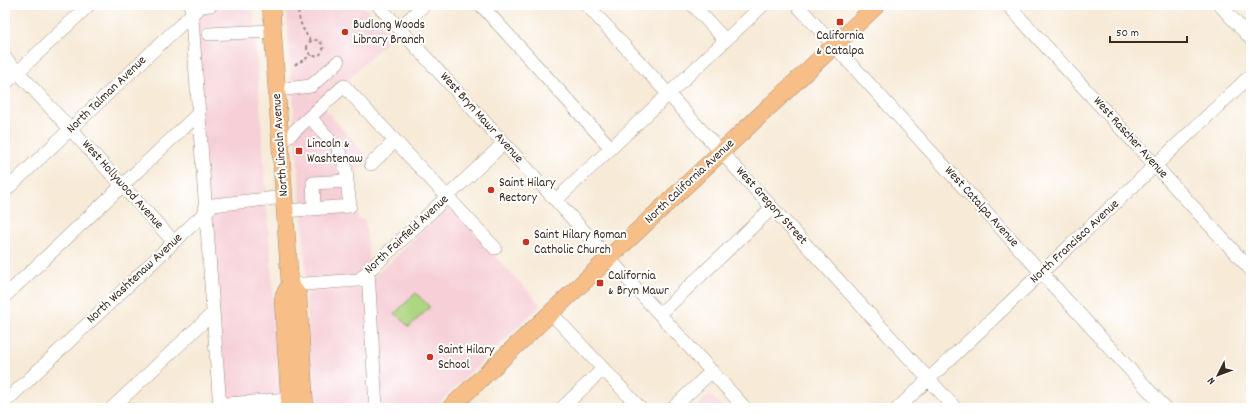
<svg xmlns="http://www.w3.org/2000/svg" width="1256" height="413" font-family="Dekko,sans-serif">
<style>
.built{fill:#f6cfd7}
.green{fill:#acd681;stroke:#748050}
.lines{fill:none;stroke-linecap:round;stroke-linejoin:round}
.minor-casing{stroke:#998a7a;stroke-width:14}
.major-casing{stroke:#998a7a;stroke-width:18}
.path{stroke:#998a7a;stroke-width:2;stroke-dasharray:3 3;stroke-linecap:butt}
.minor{stroke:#fff;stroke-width:13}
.major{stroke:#f7be88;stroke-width:17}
.poi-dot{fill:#c8321e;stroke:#fff;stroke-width:1.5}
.labels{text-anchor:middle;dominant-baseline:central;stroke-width:4;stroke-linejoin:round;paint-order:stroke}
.poi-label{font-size:13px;fill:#3b2a1e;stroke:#fff;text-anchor:start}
.street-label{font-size:13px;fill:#3b2a1e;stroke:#fff}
</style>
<rect width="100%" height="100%" fill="#fff"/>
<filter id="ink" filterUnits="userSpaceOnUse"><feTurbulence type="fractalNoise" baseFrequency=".025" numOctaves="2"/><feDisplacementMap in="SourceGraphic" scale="8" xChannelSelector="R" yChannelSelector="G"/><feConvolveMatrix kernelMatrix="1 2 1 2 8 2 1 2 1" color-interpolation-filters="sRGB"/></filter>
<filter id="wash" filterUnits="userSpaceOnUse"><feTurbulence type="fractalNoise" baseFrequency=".012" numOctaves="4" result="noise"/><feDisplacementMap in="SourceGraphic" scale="16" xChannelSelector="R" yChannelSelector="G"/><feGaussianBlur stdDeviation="0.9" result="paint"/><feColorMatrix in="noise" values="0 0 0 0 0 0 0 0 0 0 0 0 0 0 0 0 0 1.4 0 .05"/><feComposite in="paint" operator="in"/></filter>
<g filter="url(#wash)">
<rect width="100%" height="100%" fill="#f7ead7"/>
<!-- built -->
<path class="built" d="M191,5H253L281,408H220Z
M286,5H362L392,37L343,84L322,106L370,160L355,173L358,219H365L370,269L359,280L307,285Z
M448,206L541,305L434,408H313L306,300L308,292L363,288Z
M710,394L723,408H695Z"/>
<!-- green -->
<path class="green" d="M416,293L430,307L409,327L395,313Z"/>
</g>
<g filter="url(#ink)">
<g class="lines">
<!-- minor casing -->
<g class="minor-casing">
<path id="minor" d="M191,5L220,408
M378,5L745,408
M481,5L611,148
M587,5L955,408
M693,5L725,40
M797,5L1165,408
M1008,5L1251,270
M1220,5L1251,39
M400,28L424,5
M209,34L273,31
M5,58L174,242
M5,84L89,5
M277,90L311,86L338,62
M310,117L328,138
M280,144L344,86L495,248
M338,150C344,161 347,168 347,181
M371,164L395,141
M5,191L192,14L202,6L211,5
M556,200L763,5
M285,211L350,206L347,181L313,183L314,208
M368,271L376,408
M290,285L359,280L504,143
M5,296L199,113
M551,313L640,408
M660,314L772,208
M5,402L213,205L284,197
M112,408L213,313
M222,408L227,404L299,398
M562,408L603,369
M673,408L712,371
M898,408L1251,75"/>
</g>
<!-- major casing -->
<g class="major-casing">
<path id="major" d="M271,5L290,285L298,295L305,408
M290,408L283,301L284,295L290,285
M450,408L877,5"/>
</g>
<!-- path -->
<path class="path" d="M297,5C299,20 301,28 311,41
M292,9L297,8
M307 48a8 8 0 1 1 16 0a8 8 0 1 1-16 0Z
M295,65L312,55"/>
<!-- minor -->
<use href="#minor" class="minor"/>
<!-- major -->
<use href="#major" class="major"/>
</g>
</g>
<!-- markers -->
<g class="poi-dot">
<rect x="836" y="18" width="8" height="8" rx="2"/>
<circle cx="345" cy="32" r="4"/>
<rect x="295" y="147" width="8" height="8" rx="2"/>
<circle cx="491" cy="190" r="4"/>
<circle cx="526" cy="242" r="4"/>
<rect x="596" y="279" width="8" height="8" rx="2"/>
<circle cx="430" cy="357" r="4"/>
</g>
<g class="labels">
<!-- poi labels -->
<g class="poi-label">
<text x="353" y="25">Budlong Woods<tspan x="353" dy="15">Library Branch</tspan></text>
<text x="840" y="36" text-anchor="middle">California<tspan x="840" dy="15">&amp; Catalpa</tspan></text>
<text x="307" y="144">Lincoln &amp;<tspan x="307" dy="15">Washtenaw</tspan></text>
<text x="499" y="183">Saint Hilary<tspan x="499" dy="15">Rectory</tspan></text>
<text x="534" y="235">Saint Hilary Roman<tspan x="534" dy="15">Catholic Church</tspan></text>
<text x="608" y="276">California<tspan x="608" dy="15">&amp; Bryn Mawr</tspan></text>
<text x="438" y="350">Saint Hilary<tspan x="438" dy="15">School</tspan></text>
</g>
<!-- street labels -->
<g class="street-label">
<text transform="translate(107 95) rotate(-44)">North Talman Avenue</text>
<text transform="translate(481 118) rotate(48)">West Bryn Mawr Avenue</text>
<text transform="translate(1130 138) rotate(48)">West Rascher Avenue</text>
<text transform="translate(281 145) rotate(-94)">North Lincoln Avenue</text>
<text transform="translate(690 182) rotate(-43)">North California Avenue</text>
<text transform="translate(122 185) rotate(48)">West Hollywood Avenue</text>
<text transform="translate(771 206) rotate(48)">West Gregory Street</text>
<text transform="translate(981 207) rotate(48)">West Catalpa Avenue</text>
<text transform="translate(407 235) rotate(-43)">North Fairfield Avenue</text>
<text transform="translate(1075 242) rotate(-43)">North Francisco Avenue</text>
<text transform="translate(135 279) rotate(-43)">North Washtenaw Avenue</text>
</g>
</g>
<!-- margin -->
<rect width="1256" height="413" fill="none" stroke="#fff" stroke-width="20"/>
<!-- north arrow -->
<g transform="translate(1218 375) rotate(228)" stroke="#ffffff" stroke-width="3" paint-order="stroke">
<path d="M0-3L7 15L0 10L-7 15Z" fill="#3b2a1e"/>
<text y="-6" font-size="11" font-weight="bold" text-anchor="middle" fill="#3b2a1e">N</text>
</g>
<!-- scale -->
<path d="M1110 36v6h77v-6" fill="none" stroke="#3b2a1e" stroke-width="2"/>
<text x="1116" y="36" font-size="12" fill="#3b2a1e" stroke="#ffffff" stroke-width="3" paint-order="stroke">50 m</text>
</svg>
